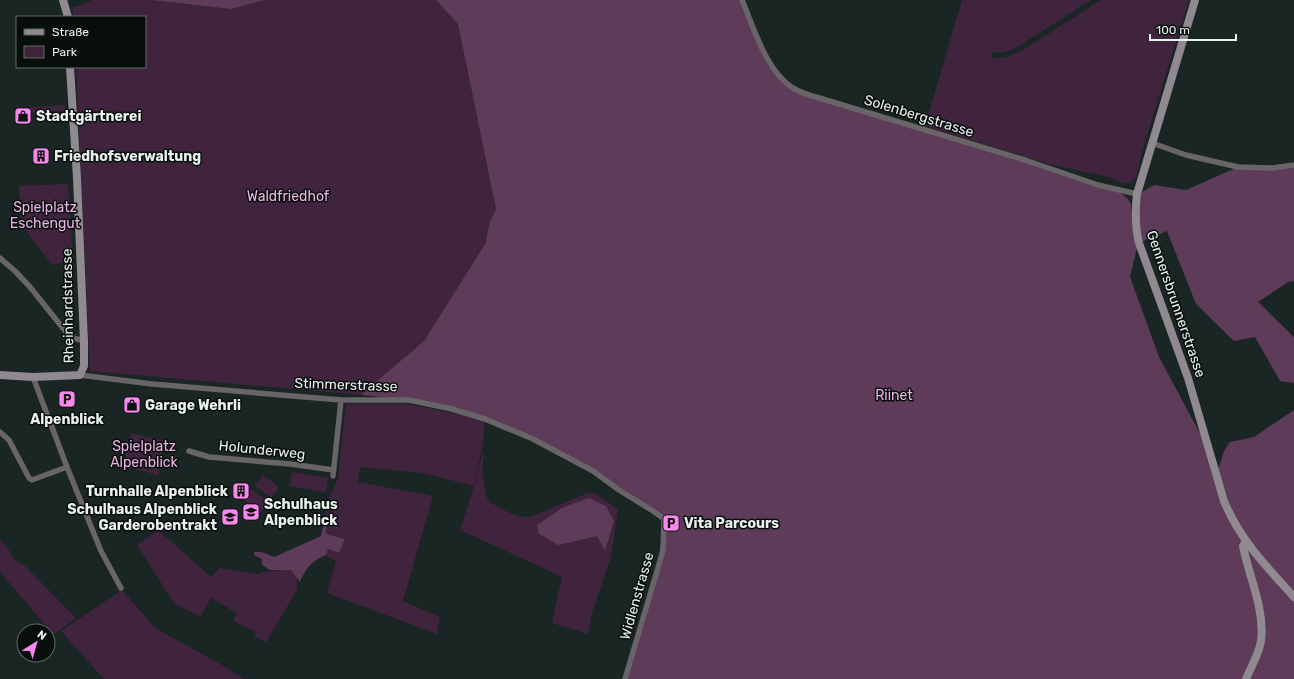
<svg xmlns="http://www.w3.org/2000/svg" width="1294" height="679" font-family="Rubik,sans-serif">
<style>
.green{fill:#40233d;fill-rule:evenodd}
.forest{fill:#5d3b59}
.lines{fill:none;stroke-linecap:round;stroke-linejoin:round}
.street{stroke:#686468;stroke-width:5.5}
.secondary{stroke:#90898f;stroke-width:8}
.labels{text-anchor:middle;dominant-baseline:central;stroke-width:3;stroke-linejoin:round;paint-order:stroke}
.poi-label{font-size:14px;font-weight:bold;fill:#e9f1ef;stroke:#080e0c;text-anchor:start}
.street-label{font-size:14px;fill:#e9f1ef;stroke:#080e0c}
.park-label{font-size:14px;fill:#eeb3e7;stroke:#080e0c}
</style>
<rect width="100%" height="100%" fill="#1a2623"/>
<!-- green -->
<path class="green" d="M92,0H151L231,9L265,0H436L458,23L496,209L490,221L485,244L424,341L365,391L362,395L90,371L76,67H145V17H73V7L82,5Z
M962,0H1091L1016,48L1004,52L992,53L991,58H1005L1023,50L1101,0H1189L1144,145L1136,177L1131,182L1124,184L1112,178L1052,165L925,126Z
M65,105V111L30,113V107Z
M68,184L73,260L52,265L21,224L19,186Z
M346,404H406L485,419L483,444L474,486L423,473L360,467L358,482L433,496L403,601L440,617L437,634L327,593L336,561L326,556L328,549L339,553L345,539L326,534L327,522L324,521L330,495L338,479L339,465Z
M131,433L165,441L158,475L123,466Z
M484,451L482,468L486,496L490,502L501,509L518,516L531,517L585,494L594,493L618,509L611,557L591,616L588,634L552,623L562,577L460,530L474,486L481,459ZM614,521L605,550L597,536Z
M292,472L328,478L326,492L289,486Z
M263,475L279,487L271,498L255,486Z
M252,489L268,502L260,513L244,500Z
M158,530L211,577L219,568L259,574L262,572L291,569L297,578V590L266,642L254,636L256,632L233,621L237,613L211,598L200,617L174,603L137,545Z
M0,540L7,547L15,560L26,567L76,618L62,629L53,634L0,572Z
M122,590L155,628L222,665L244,679H104L61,631Z"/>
<!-- forest -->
<path class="forest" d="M151,0H265L231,9Z
M436,0H740L768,59L793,88L1121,190V193L1127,198L1131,204L1133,232L1137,248L1130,277L1159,357L1204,441L1221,501L1294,601V679H625L657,571L664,522L593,471L533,439L485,419L409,400L362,395L365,391L424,341L485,244L490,221L496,209L458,24Z
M1294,165V281L1288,282L1258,302L1294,337V383L1280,381L1255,337L1234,341L1196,304L1167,231L1141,242C1138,226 1138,209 1142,192L1154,185L1186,190L1238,167Z
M1294,410V592L1251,543L1239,525L1231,508L1218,470L1224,451L1230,442L1254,437Z
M589,498L606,506L614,521L605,551L597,536L558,545L539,534L537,525L562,508Z
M324,521L327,522L326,534L345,539L339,553L328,549L326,555C310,562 307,567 300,582L291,570H270L262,565V559L254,555V552H261L274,557L321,536Z"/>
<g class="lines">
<!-- street -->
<path class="street" d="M742,0C754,28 766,71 793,88C800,92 808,95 816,97L1025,160L1098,185L1137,194
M1152,143L1186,155L1238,167L1273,168L1294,165
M0,258L15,271L30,287L70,337L84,341
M80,375L152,384L341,400H409L452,409L485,419L533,439L593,471L619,490L653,511L663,518L664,522L663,550L657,571L625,679
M33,377L67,467L101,551L121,588
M0,432L9,440L29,478L32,480L67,467
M189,451L209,457L290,464L334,470
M333,476L341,400"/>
<!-- secondary -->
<path class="secondary" d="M63,0L68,17
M1195,0L1137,194C1135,211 1135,227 1139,243L1188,378L1224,501C1240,540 1266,566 1294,597
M0,375L33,377L80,375L84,366V341L77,178L70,67
M1246,541L1243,546C1249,577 1265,609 1261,641C1259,654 1251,667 1246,679"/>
</g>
<!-- icons -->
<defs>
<g id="shop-square" transform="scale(0.9)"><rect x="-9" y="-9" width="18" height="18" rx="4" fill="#f788ec" stroke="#080e0c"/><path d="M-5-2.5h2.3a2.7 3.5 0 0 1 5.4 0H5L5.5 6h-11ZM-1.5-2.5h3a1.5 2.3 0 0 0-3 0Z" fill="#111"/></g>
<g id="building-square" transform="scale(0.9)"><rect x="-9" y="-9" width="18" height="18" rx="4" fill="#f788ec" stroke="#080e0c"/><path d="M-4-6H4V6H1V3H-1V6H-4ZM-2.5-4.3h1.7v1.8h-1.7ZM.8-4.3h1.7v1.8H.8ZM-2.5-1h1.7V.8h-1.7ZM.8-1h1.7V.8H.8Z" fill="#111"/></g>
<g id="parking-square" transform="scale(0.9)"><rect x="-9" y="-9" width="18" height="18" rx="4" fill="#f788ec" stroke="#080e0c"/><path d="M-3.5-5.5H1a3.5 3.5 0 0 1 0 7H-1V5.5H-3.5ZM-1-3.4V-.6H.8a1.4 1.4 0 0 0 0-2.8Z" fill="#111"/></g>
<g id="school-square" transform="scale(0.9)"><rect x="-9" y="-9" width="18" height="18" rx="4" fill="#f788ec" stroke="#080e0c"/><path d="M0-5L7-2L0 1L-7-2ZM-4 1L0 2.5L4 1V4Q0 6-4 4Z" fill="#111"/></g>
</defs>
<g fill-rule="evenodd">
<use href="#shop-square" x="23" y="116"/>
<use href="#building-square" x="41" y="156"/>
<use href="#parking-square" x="67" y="399"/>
<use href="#shop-square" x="132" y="405"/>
<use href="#building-square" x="241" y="491"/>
<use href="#school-square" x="251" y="512"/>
<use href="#school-square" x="230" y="517"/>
<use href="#parking-square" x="671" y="523"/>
</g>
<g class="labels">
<!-- poi labels -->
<g class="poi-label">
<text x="36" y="116">Stadtgärtnerei</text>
<text x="54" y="156">Friedhofsverwaltung</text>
<text x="145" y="405">Garage Wehrli</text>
<text x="67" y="419" text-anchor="middle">Alpenblick</text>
<text x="228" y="491" text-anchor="end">Turnhalle Alpenblick</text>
<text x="264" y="504">Schulhaus<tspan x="264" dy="16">Alpenblick</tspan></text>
<text x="217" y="509" text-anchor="end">Schulhaus Alpenblick<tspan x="217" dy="16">Garderobentrakt</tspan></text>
<text x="684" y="523">Vita Parcours</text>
</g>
<!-- street labels -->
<g class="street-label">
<text transform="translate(919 116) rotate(17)">Solenbergstrasse</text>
<text transform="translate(1176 304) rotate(71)">Gennersbrunnerstrasse</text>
<text transform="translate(68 306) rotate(-91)">Rheinhardstrasse</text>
<text transform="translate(346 385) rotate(2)">Stimmerstrasse</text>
<text transform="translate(262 450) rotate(6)">Holunderweg</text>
<text transform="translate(637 596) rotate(-74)">Widlenstrasse</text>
</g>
<!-- park labels -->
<g class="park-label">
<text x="288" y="196">Waldfriedhof</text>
<text x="45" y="207">Spielplatz<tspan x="45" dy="16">Eschengut</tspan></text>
<text x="894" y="395">Riinet</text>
<text x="144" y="446">Spielplatz<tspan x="144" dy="16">Alpenblick</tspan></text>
</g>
</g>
<!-- legend -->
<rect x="16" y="16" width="130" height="52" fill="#080e0c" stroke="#626967"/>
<rect x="24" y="29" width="20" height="6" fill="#90898f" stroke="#626967"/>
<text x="52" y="36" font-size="12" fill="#e9f1ef">Straße</text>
<rect x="24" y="46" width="20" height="12" fill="#40233d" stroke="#626967"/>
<text x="52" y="56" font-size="12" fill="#e9f1ef">Park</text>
<!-- north arrow -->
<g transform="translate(36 643) rotate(37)"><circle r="19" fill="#080e0c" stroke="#626967"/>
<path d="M0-3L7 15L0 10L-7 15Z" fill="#f788ec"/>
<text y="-6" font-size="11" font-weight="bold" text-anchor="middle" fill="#e9f1ef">N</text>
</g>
<!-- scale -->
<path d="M1150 34v6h86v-6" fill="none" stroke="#e9f1ef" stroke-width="2"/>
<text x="1156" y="34" font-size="12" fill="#e9f1ef" stroke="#080e0c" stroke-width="3" paint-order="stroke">100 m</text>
</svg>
